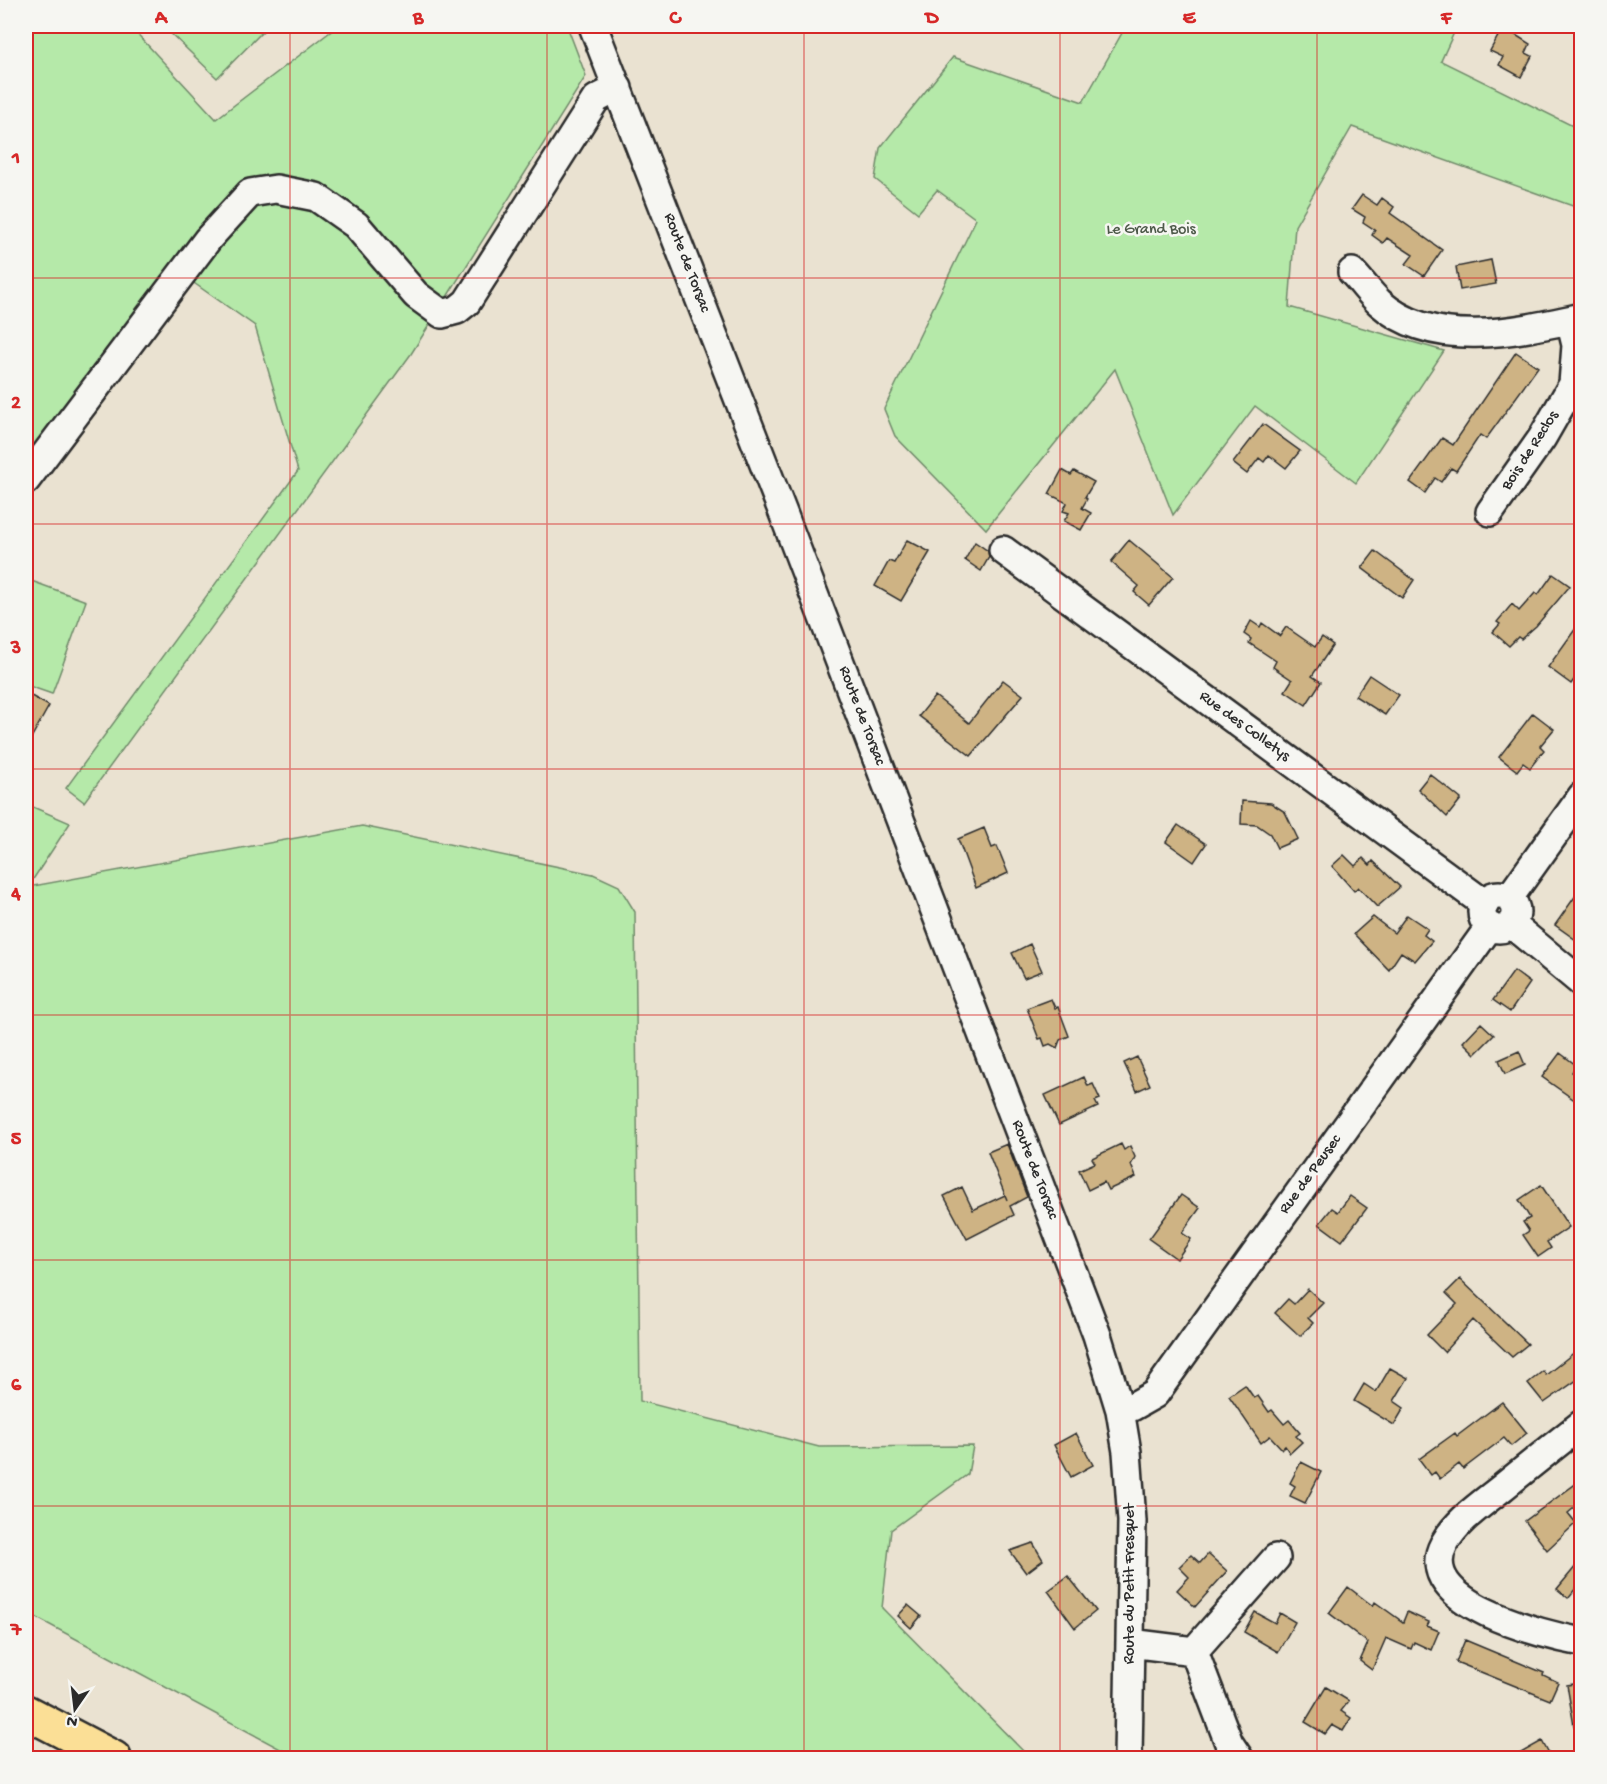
<svg xmlns="http://www.w3.org/2000/svg" width="1607" height="1784" font-family="'Gochi Hand',sans-serif">
<style>
.green{fill:#b5e9a9;stroke:#708a6a;stroke-width:1.5}
.building{fill:#ceb384;stroke:#2b2b2b;stroke-width:1.5}
.lines{fill:none;stroke-linecap:round;stroke-linejoin:round}
.minor-casing{stroke:#2b2b2b;stroke-width:32}
.major-casing{stroke:#2b2b2b;stroke-width:38}
.minor{stroke:#f6f6f2;stroke-width:27}
.major{stroke:#fbdf96;stroke-width:33}
.grid{fill:none;stroke:#d62828;stroke-width:1.5;stroke-opacity:0.55}
.labels{text-anchor:middle;dominant-baseline:central;stroke-width:5;stroke-linejoin:round;paint-order:stroke}
.park-label{font-size:16px;fill:#4e5a4a;stroke:#f6f6f2}
.street-label{font-size:16px;fill:#2b2b2b;stroke:#f6f6f2}
.neatline{fill:none;stroke:#d62828;stroke-width:2}
.grid-label{font-size:20px;text-anchor:middle;font-weight:bold;fill:#d62828}
</style>
<rect width="100%" height="100%" fill="#eae2d1"/>
<filter id="ink" filterUnits="userSpaceOnUse"><feTurbulence type="fractalNoise" baseFrequency=".0167" numOctaves="2"/><feDisplacementMap in="SourceGraphic" scale="12" xChannelSelector="R" yChannelSelector="G"/><feConvolveMatrix kernelMatrix="1 2 1 2 8 2 1 2 1" color-interpolation-filters="sRGB"/></filter>
<g filter="url(#ink)">
<!-- green -->
<path class="green" d="M26,26H130L216,119L338,26H567L586,76L411,354L84,802L66,788L298,471L255,326L171,267L26,473Z
M163,26H268L217,78Z
M1126,26H1457L1441,61L1581,130V209L1352,127L1295,226L1289,307L1444,351L1356,483L1255,406L1173,515L1115,369L986,529L895,436L884,409L976,219L937,190L918,213L875,179L880,148L953,57L1083,102Z
M26,579L86,601L52,694L26,685Z
M26,804L70,823L28,887L362,826L593,874L619,886L635,912L640,1401L819,1447L973,1446L968,1474L891,1530L882,1608L1030,1758H297L26,1612Z"/>
<!-- building -->
<path class="building" d="M1503,27L1530,44L1526,53L1532,56L1521,77L1499,65L1503,57L1490,51Z
M1362,195L1377,205L1382,198L1394,207L1390,213L1442,250L1424,276L1406,264L1413,255L1387,238L1383,243L1372,235L1375,230L1363,222L1365,217L1352,209Z
M1491,260L1496,284L1460,290L1456,267Z
M1516,352L1538,367L1486,439L1480,435L1456,471L1451,468L1441,482L1435,478L1425,493L1410,482L1442,438L1453,445Z
M1263,424L1300,451L1286,468L1269,455L1264,462L1259,458L1247,474L1233,463Z
M1062,470L1071,475L1074,471L1094,482L1085,497L1087,499L1082,508L1091,513L1081,530L1064,521L1069,513L1063,511L1067,503L1049,494Z
M907,540L930,552L901,601L875,586L889,561L894,563Z
M1129,540L1173,577L1149,605L1134,592L1139,586L1111,562Z
M975,542L988,551L989,557L981,571L965,560Z
M1375,551L1414,580L1402,598L1362,568Z
M1553,574L1570,586L1536,626L1521,639L1518,637L1509,646L1493,632L1500,624L1497,622L1512,604L1519,611L1535,593L1538,595Z
M1251,621L1260,627L1262,623L1280,636L1286,627L1315,647L1322,637L1333,645L1312,676L1321,682L1306,705L1285,691L1292,680L1273,667L1276,661L1249,643L1251,639L1244,634Z
M1581,621V670L1571,684L1548,667Z
M1369,675L1399,695L1385,715L1355,696Z
M1003,680L1023,695L971,756L919,716L935,696L969,723Z
M26,693L49,706L26,747Z
M1533,713L1554,729L1540,746L1544,750L1530,768L1523,763L1517,771L1499,757Z
M1430,774L1461,799L1447,817L1418,789Z
M1242,801L1271,803L1285,812L1298,839L1277,848L1270,834L1257,825L1241,824Z
M1178,825L1206,844L1194,862L1166,842Z
M984,828L992,848L997,846L1008,873L976,888L958,839Z
M1344,855L1355,866L1363,858L1370,865L1373,861L1400,887L1377,907L1358,887L1354,891L1332,866Z
M1581,888V932L1576,940L1555,925Z
M1407,915L1428,929L1424,935L1432,941L1415,961L1401,952L1389,970L1354,934L1373,917L1394,933Z
M1030,944L1042,971L1024,978L1012,953Z
M1514,971L1530,983L1510,1012L1493,1000Z
M1051,999L1055,1008L1058,1007L1069,1036L1060,1040L1057,1048L1050,1044L1045,1046L1042,1038L1039,1039L1027,1008Z
M1481,1023L1494,1035L1475,1054L1463,1042Z
M1519,1051L1525,1065L1505,1074L1499,1060Z
M1560,1053L1576,1065L1572,1072L1581,1080V1094L1576,1101L1542,1077Z
M1137,1057L1150,1085L1137,1091L1124,1063Z
M1084,1077L1088,1086L1093,1084L1100,1099L1095,1101L1098,1107L1059,1125L1045,1095Z
M1007,1144L1027,1197L1010,1206L1014,1215L967,1239L944,1196L962,1187L973,1210L1005,1195L1007,1200L988,1152Z
M1121,1144L1124,1150L1130,1146L1135,1157L1131,1165L1136,1177L1108,1190L1104,1182L1088,1190L1079,1170L1095,1163L1092,1158Z
M1541,1185L1569,1227L1547,1242L1551,1248L1538,1257L1523,1235L1529,1231L1523,1222L1530,1218L1519,1200Z
M1181,1195L1200,1208L1182,1233L1191,1239L1177,1259L1149,1239Z
M1350,1196L1367,1208L1342,1241L1319,1224L1332,1208L1338,1212Z
M1460,1279L1528,1344L1512,1357L1473,1320L1444,1352L1427,1335L1457,1304L1446,1293Z
M1308,1289L1323,1303L1308,1318L1313,1323L1300,1336L1275,1313L1288,1299L1294,1304Z
M1581,1347V1377L1544,1403L1528,1383L1543,1371L1546,1375Z
M1390,1368L1408,1378L1394,1401L1404,1408L1394,1425L1354,1401L1364,1384L1376,1392Z
M1245,1385L1254,1398L1258,1396L1269,1412L1272,1410L1284,1424L1289,1420L1300,1433L1296,1436L1302,1442L1290,1453L1285,1446L1282,1449L1270,1436L1261,1443L1229,1396Z
M1502,1402L1527,1433L1511,1446L1504,1438L1463,1469L1459,1464L1440,1479L1435,1472L1431,1475L1419,1459L1455,1433L1457,1436Z
M1076,1433L1093,1465L1071,1477L1054,1445Z
M1301,1462L1321,1472L1305,1503L1290,1496L1295,1486L1290,1483Z
M1581,1480V1502L1568,1513L1576,1523L1547,1550L1525,1521Z
M1033,1543L1043,1560L1026,1573L1010,1551Z
M1208,1554L1227,1571L1195,1607L1177,1590L1189,1577L1179,1567L1191,1555L1200,1563Z
M1581,1560V1582L1568,1598L1557,1589Z
M1068,1576L1096,1611L1075,1628L1048,1591Z
M1348,1587L1373,1606L1375,1602L1403,1622L1407,1612L1429,1622L1427,1626L1439,1631L1431,1650L1414,1642L1411,1649L1386,1638L1372,1670L1360,1661L1368,1643L1329,1613Z
M908,1605L921,1616L911,1628L898,1616Z
M1255,1612L1275,1623L1280,1613L1295,1622L1278,1652L1244,1632Z
M1465,1640L1544,1673L1543,1675L1558,1682L1550,1700L1456,1662Z
M1581,1683V1726H1574L1567,1685Z
M1326,1687L1349,1701L1341,1711L1351,1718L1343,1731L1332,1725L1325,1734L1305,1722Z
M1542,1741L1551,1758H1512Z"/>
<g class="lines">
<!-- minor casing -->
<g class="minor-casing">
<path id="minor" d="M593,26L783,513L1097,1335L1120,1410L1127,1452L1132,1521L1128,1758
M1352,272C1362,282 1370,294 1380,303C1434,351 1519,331 1582,317
M26,480L208,239L250,193L276,189L316,197L356,225L416,295L442,314L457,310L467,302L596,99L618,88
M1490,512L1542,438L1573,384L1576,345L1570,320
M1003,550L1485,904
M1482 912a17 17 0 1 1 34 0a17 17 0 1 1-34 0Z
M1509,898L1582,796
M1511,924L1582,983
M1120,1410L1132,1407L1155,1394L1490,926
M1582,1424C1555,1445 1529,1466 1503,1487C1482,1504 1457,1520 1444,1544C1412,1603 1544,1635 1582,1642
M1130,1643L1194,1651L1276,1558
M1194,1651L1229,1743L1239,1758"/>
</g>
<!-- major casing -->
<g class="major-casing">
<path id="major" d="M26,1712L114,1758"/>
</g>
<!-- minor -->
<use href="#minor" class="minor"/>
<!-- major -->
<use href="#major" class="major"/>
</g>
</g>
<!-- grid -->
<path class="grid" d="M290,26V1758M547,26V1758M804,26V1758M1060,26V1758M1317,26V1758M26,278H1582M26,524H1582M26,769H1582M26,1015H1582M26,1260H1582M26,1506H1582"/>
<g class="labels">
<!-- park labels -->
<g class="park-label">
<text x="1151" y="230">Le Grand Bois</text>
</g>
<!-- street labels -->
<g class="street-label">
<text transform="translate(686 263) rotate(69)">Route de Torsac</text>
<text transform="translate(1531 451) rotate(-57)">Bois de Reclos</text>
<text transform="translate(861 716) rotate(69)">Route de Torsac</text>
<text transform="translate(1244 727) rotate(36)">Rue des Colletys</text>
<text transform="translate(1034 1170) rotate(69)">Route de Torsac</text>
<text transform="translate(1311 1175) rotate(-54)">Rue de Peusec</text>
<text transform="translate(1130 1584) rotate(-90)">Route du Petit Fresquet</text>
</g>
</g>
<!-- margin -->
<rect width="1607" height="1784" fill="none" stroke="#f6f6f2" stroke-width="66"/>
<!-- north arrow -->
<g transform="translate(75 1709) rotate(194)" stroke="#f6f6f2" stroke-width="4.5" paint-order="stroke">
<path d="M0-4.5L10 22L0 15L-10 22Z" fill="#2b2b2b"/>
<text y="-9" font-size="16" font-weight="bold" text-anchor="middle" fill="#2b2b2b">N</text>
</g>
<rect x="33" y="33" width="1541" height="1718" class="neatline"/>
<g class="grid-label">
<text x="161" y="23">A</text>
<text x="418" y="23">B</text>
<text x="675" y="23">C</text>
<text x="932" y="23">D</text>
<text x="1189" y="23">E</text>
<text x="1446" y="23">F</text>
<text x="16" y="163">1</text>
<text x="16" y="408">2</text>
<text x="16" y="653">3</text>
<text x="16" y="899">4</text>
<text x="16" y="1144">5</text>
<text x="16" y="1390">6</text>
<text x="16" y="1635">7</text>
</g>
</svg>
